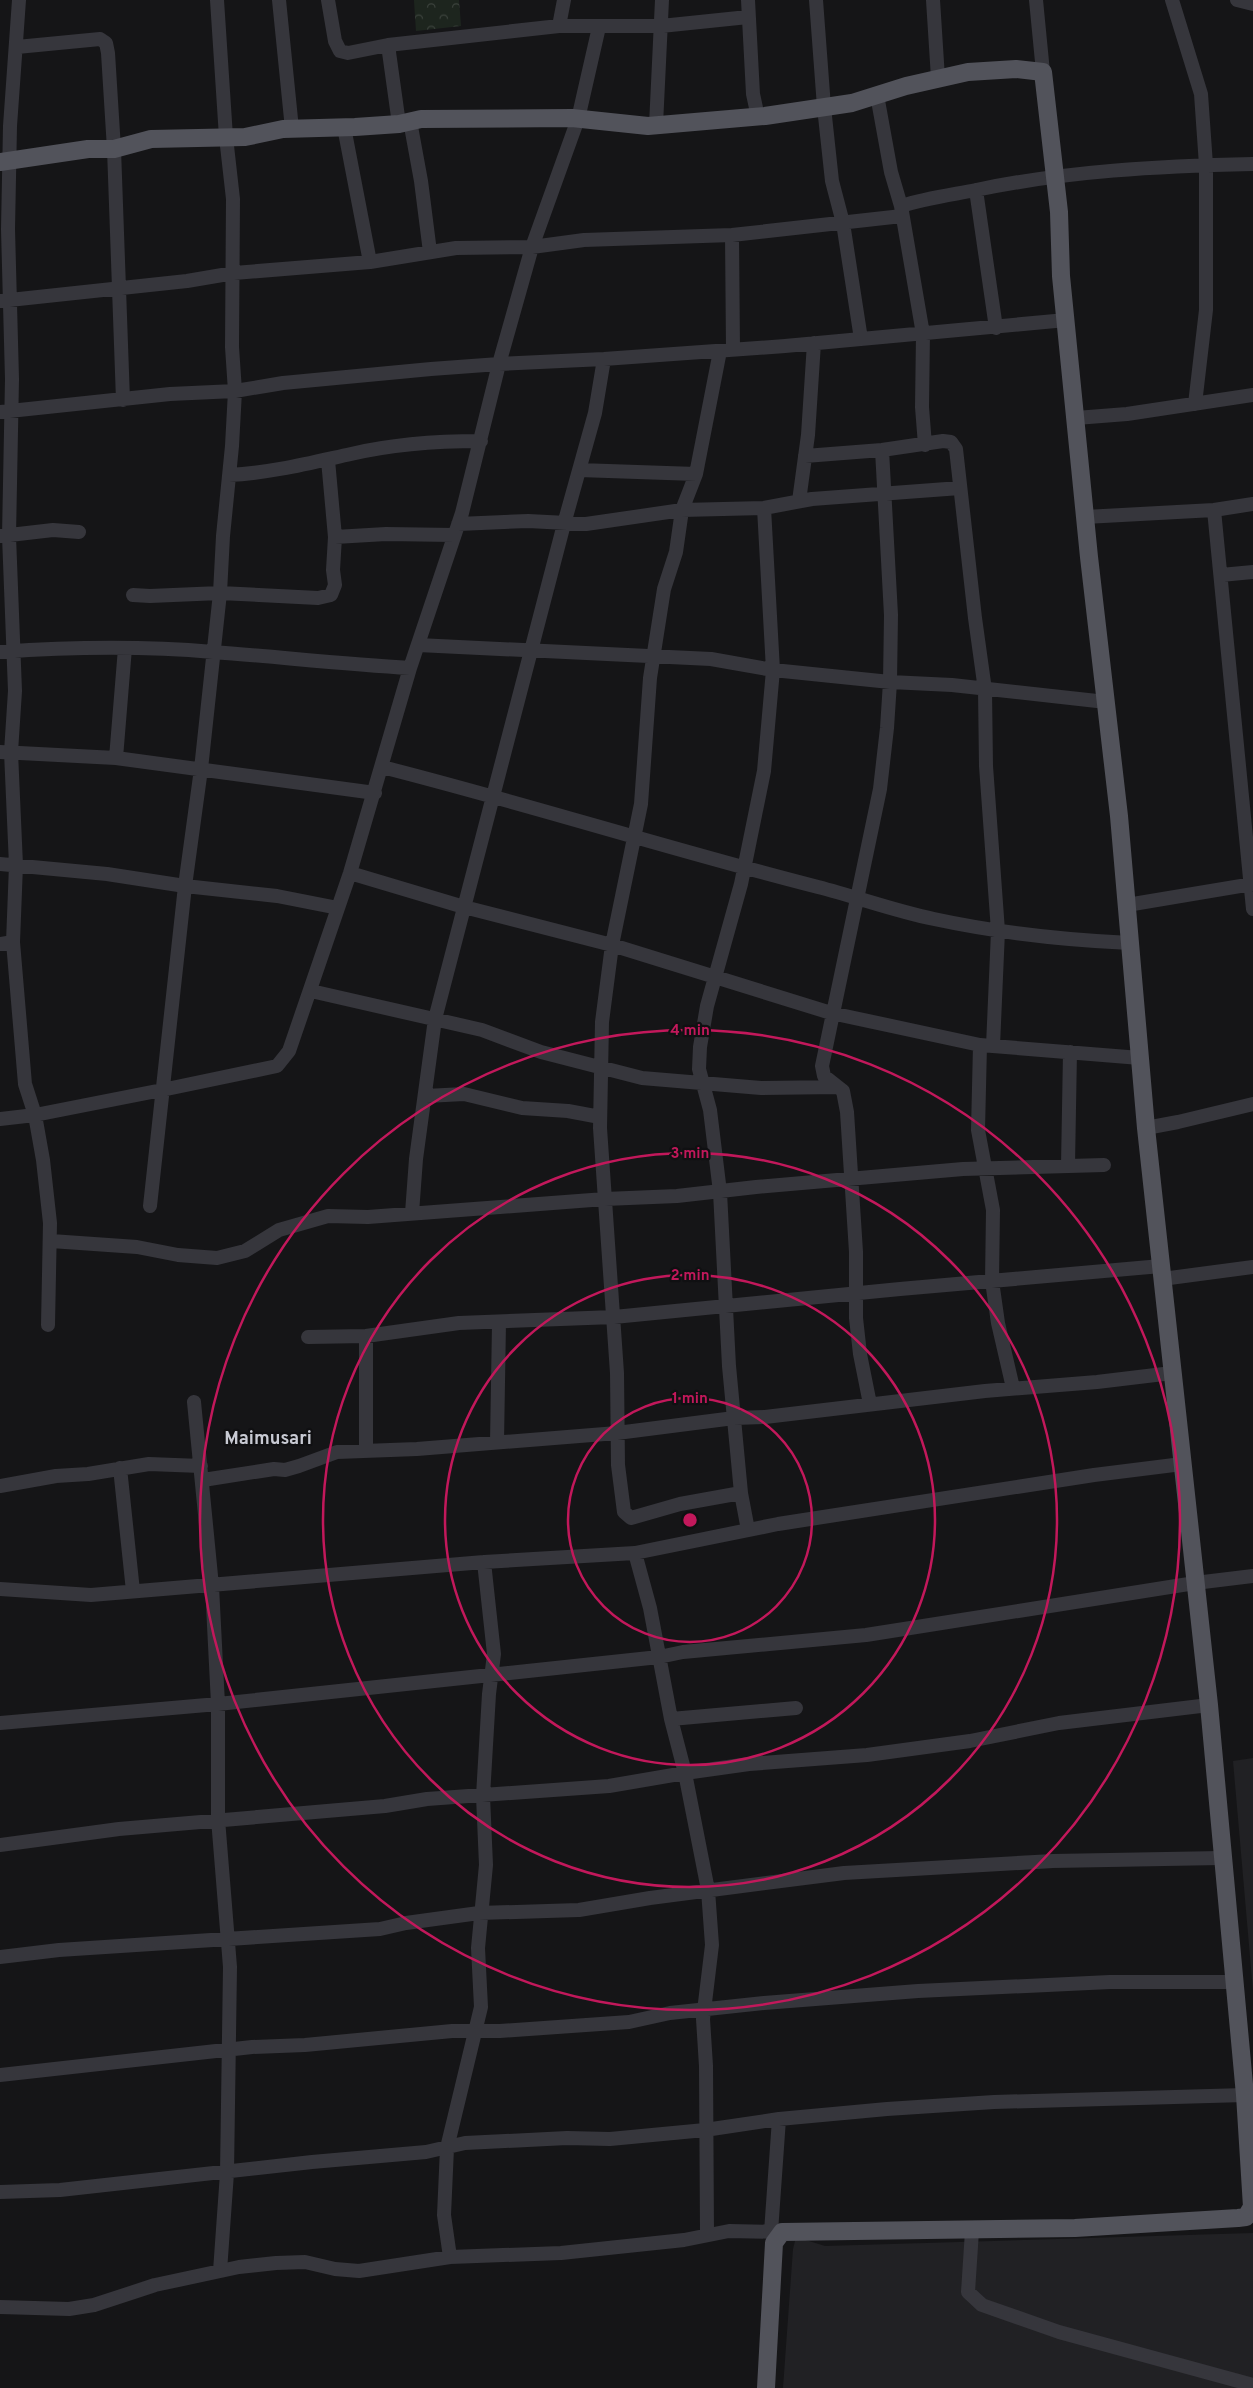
<svg xmlns="http://www.w3.org/2000/svg" width="1253" height="2388" font-family="Overpass,sans-serif">
<style>
.built{fill:#212124}
.park{fill:url(#park-crowns)}
.lines{fill:none;stroke-linecap:round;stroke-linejoin:round}
.minor{stroke:#36363c;stroke-width:14}
.major{stroke:#52535b;stroke-width:18}
.ring{fill:none;stroke:#c2185b;stroke-width:2.5}
.labels{text-anchor:middle;dominant-baseline:central;stroke-width:4.5;stroke-linejoin:round;paint-order:stroke}
.district-label{font-size:18px;font-weight:bold;fill:#c8cad3;stroke:#101012}
.centre{fill:#c2185b;stroke:#101012;stroke-width:2.5}
.ring-label{font-size:15px;text-anchor:middle;font-weight:bold;fill:#c2185b;stroke:#101012;stroke-width:4.5;stroke-linejoin:round;paint-order:stroke}
</style>
<defs>
<pattern id="park-crowns" width="20" height="18" patternUnits="userSpaceOnUse" patternTransform="scale(1.25)"><rect width="20" height="18" fill="#1d251e"/><path d="M2 6a3 3 0 1 1 6 0M12 15a3 3 0 1 1 6 0" fill="none" stroke="#3b423c"/></pattern>
</defs>
<rect width="100%" height="100%" fill="#151517"/>
<!-- built -->
<path class="built" d="M1253,1758V1991L1233,1761Z
M1253,2233V2388H783L793,2249L796,2237L825,2246Z"/>
<!-- park -->
<path class="park" d="M414,0H459L461,26L416,31Z"/>
<g class="lines">
<!-- minor -->
<path class="minor" d="M19,0L10,126L8,229L12,379L9,536L15,691L11,752L16,865L13,942L25,1084L35,1115L43,1160L50,1223L48,1325
M279,0L292,129
M328,0L335,41L340,51L348,53L388,45L559,26H661L748,17
M748,0L753,94L758,117
M816,0L824,107L832,181L843,223L861,339
M933,0L938,78
M1036,0L1043,72
M1172,0L1201,94L1206,165V310L1195,404
M1237,0L1253,4
M559,26L564,0
M388,45L399,124
M17,47L100,39L106,43L108,53L114,149L123,400
M877,95L891,172L901,206L923,334L922,407L925,445
M410,121L421,181L430,252
M656,125L662,0
M344,127L370,262
M976,190L996,328
M901,206C926,198 950,195 976,190C1067,171 1159,166 1253,164
M732,235L733,349
M0,301L187,281L234,273L370,262L456,248L532,247L584,240L732,235L902,216
M720,351L696,474L682,510L676,552L664,589L650,678L641,804L612,945L602,1022L600,1128L617,1373L618,1465L624,1512L631,1518L680,1504L741,1493
M0,412L170,394L235,391L283,383L431,369L499,364L604,359L785,346L1066,320
M1076,418L1127,414L1253,395
M805,456L882,450L943,441L951,442L956,449L975,618L985,690L986,766L998,931L993,1046
M579,470L696,474
M229,475C271,473 310,463 351,454C393,444 438,441 481,441
M799,501L808,435L814,343
M1214,510L1253,909
M1085,517L1214,510L1253,504
M458,524L528,521L586,524L682,510L764,508L812,499L960,488
M1,536L53,530L79,532
M335,537L386,534L454,535
M1221,575L1253,572
M133,595L150,596L220,593L318,598L331,595L335,585L333,570L335,537L328,460
M418,645L711,659L773,670L890,682L952,685L1106,702
M0,652C70,647 143,646 213,652C279,657 344,664 410,668
M0,752L116,758L375,793
M116,758L125,648
M382,767C528,804 672,850 818,887C857,897 895,911 934,919C999,933 1064,940 1130,943
M0,864L107,874L185,886L277,896L338,908
M350,873L464,907L612,945L831,1013L980,1045L1140,1058
M1127,905L1253,884
M0,944L13,942
M311,991L482,1030L541,1052L642,1078L761,1088L838,1087
M980,1045L978,1130L993,1210L992,1281L998,1323L1013,1388
M426,1096L464,1094L522,1108L568,1111L600,1117
M0,1119L35,1115L162,1090L277,1066L289,1051L350,873L410,668L462,513L499,364L532,247L578,119L599,27
M1146,1128L1178,1122L1253,1104
M1068,1165L1070,1052
M150,1206L185,886L201,769L220,593L223,536L232,446L235,391L232,347L233,199L226,137L217,0
M412,1213L416,1159L435,1019L564,524L595,413L604,359
M51,1241L137,1247L178,1255L217,1258L245,1251L279,1230L328,1216L368,1217L605,1199L677,1196L756,1187L963,1169L1104,1165
M1162,1279L1253,1267
M366,1336V1450
M308,1337L366,1336L459,1323L614,1317L900,1289L1161,1266
M194,1402L212,1586L218,1704V1819L230,1967L227,2173L220,2271
M870,1404L860,1354L856,1318V1252L847,1112L843,1091L824,1076L822,1066L880,789L887,728L890,682L891,615L882,450
M497,1442L499,1323
M120,1468L133,1591
M203,1480L274,1469L285,1470L299,1466L337,1452L417,1449L617,1433L734,1418L765,1417L985,1391L1097,1382L1172,1373
M0,1486L56,1476L88,1474L149,1464L201,1466
M748,1530L741,1493L729,1366L720,1192L710,1110L699,1069L700,1047L707,1006L741,884L764,771L773,670L764,508
M635,1553L650,1608L671,1719L685,1773L708,1890L712,1945L703,2019L706,2066L707,2234
M0,1589L91,1595L484,1562L635,1553L778,1524L1094,1475L1182,1464
M671,1719L796,1708
M0,1723L218,1704L659,1657L683,1652L866,1635L1195,1583L1253,1576
M0,1845L119,1829L385,1806L427,1799L609,1786L685,1773L749,1764L867,1755L970,1741L1059,1723L1209,1705
M0,1957L59,1950L380,1929L406,1923L479,1913L579,1910L650,1898L844,1873L1053,1861L1221,1858
M0,2075L252,2047L305,2045L452,2031H500L629,2022L670,2013L764,2003L918,1991L1110,1982H1234
M0,2192L60,2190L312,2162L426,2152L465,2143L567,2138L610,2139L705,2130L779,2119L887,2109L994,2102L1245,2095
M972,2231L968,2292L982,2305L1059,2332L1253,2385
M771,2232L779,2119
M450,2257L444,2215L447,2148L481,2007L478,1948L486,1865L483,1796L489,1694L494,1654L484,1562
M0,2307L69,2309L94,2305L155,2285L239,2267L276,2263L305,2262L335,2269L359,2271L450,2257L561,2253L684,2240L729,2231L782,2232"/>
<!-- major -->
<path class="major" d="M0,162L88,149H114L151,139L245,137L283,129L355,127L399,124L421,119L572,118L648,126L765,116L852,103L906,86L968,72L1016,69L1043,72L1059,212L1061,276L1089,557L1119,816L1146,1128L1209,1705L1245,2095L1252,2207L1246,2217L1238,2218L1075,2228L782,2232L774,2243L766,2388"/>
</g>
<!-- distance rings -->
<g class="ring">
<circle cx="690" cy="1520" r="122"/>
<circle cx="690" cy="1520" r="245"/>
<circle cx="690" cy="1520" r="367"/>
<circle cx="690" cy="1520" r="490"/>
</g>
<g class="labels">
<!-- district labels -->
<g class="district-label">
<text x="268" y="1439">Maimusari</text>
</g>
</g>
<circle cx="690" cy="1520" r="8" class="centre"/>
<g class="ring-label">
<text x="690" y="1035">4 min</text>
<text x="690" y="1158">3 min</text>
<text x="690" y="1280">2 min</text>
<text x="690" y="1403">1 min</text>
</g>
</svg>
